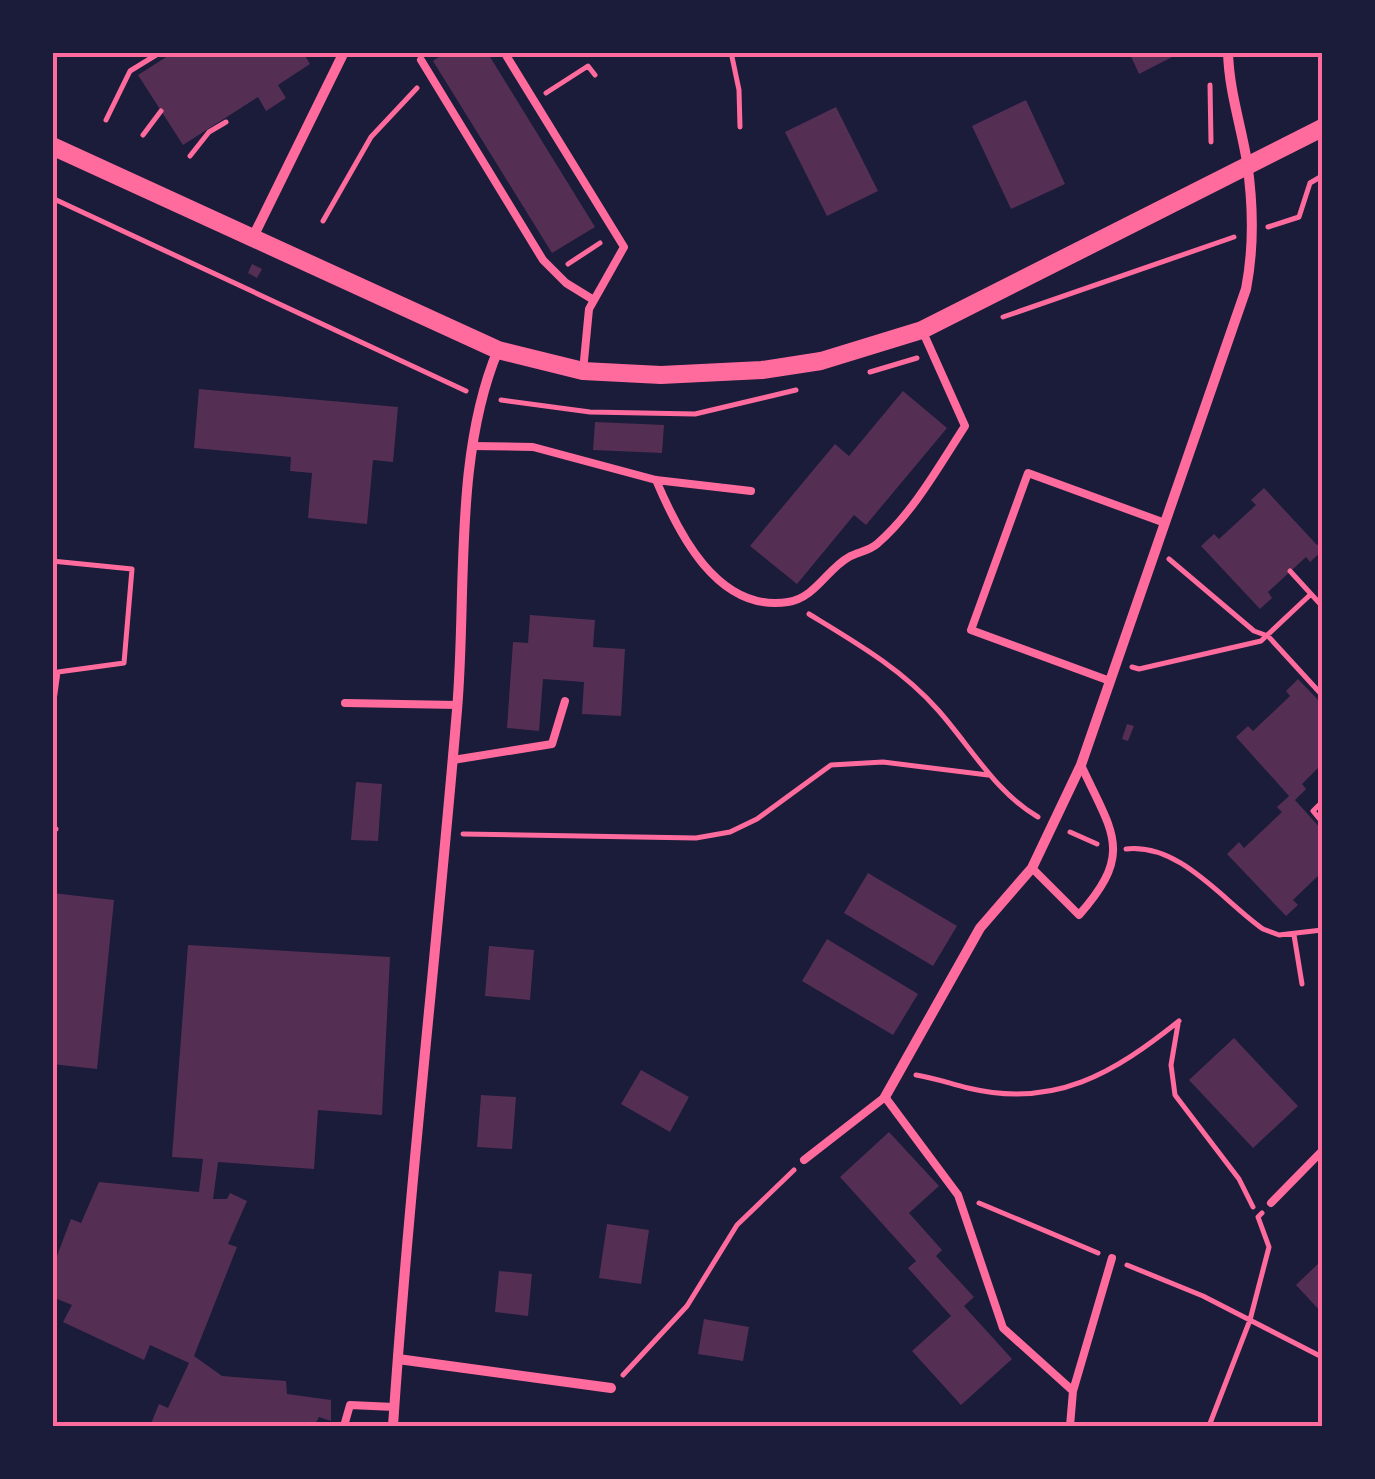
<svg xmlns="http://www.w3.org/2000/svg" width="1375" height="1479" font-family="'PT Sans Narrow',sans-serif">
<style>
.building{fill:#542f53}
.lines{fill:none;stroke-linecap:round;stroke-linejoin:round}
.path{stroke:#ff6b9d;stroke-width:5}
.service{stroke:#ff6b9d;stroke-width:8}
.minor{stroke:#ff6b9d;stroke-width:10}
.tertiary{stroke:#ff6b9d;stroke-width:18}
.neatline{fill:none;stroke:#ff6b9d;stroke-width:4}
</style>
<rect width="100%" height="100%" fill="#1b1b3a"/>
<!-- building -->
<path class="building" d="M174,52H303L310,64L278,85L286,98L266,111L258,97L183,145L138,75Z
M446,52H487L595,227L552,253L433,61Z
M1129,52H1182L1139,74Z
M1026,100L1065,184L1011,209L972,126Z
M836,107L878,191L827,216L785,132Z
M252,264L262,269L257,278L248,273Z
M199,389L398,407L393,462L373,460L367,524L308,518L312,473L290,471L291,457L194,448Z
M903,391L947,428L866,525L854,515L797,584L750,546L835,444L849,456Z
M595,422L664,425L662,453L593,450Z
M1264,488L1317,545L1322,541V551L1310,562L1306,557L1268,592L1272,598L1260,609L1201,546L1214,534L1219,539L1256,505L1251,500Z
M530,615L595,620L593,647L625,649L621,716L582,714L584,682L543,679L539,731L507,728L513,642L528,643Z
M1298,679L1322,704V764L1302,784L1306,789L1295,800L1322,830V872L1293,900L1298,905L1286,916L1227,854L1239,842L1244,848L1282,812L1277,807L1289,796L1236,737L1248,726L1253,731L1290,696L1286,691Z
M1127,724L1134,726L1128,741L1122,739Z
M356,782L382,784L378,841L351,840Z
M868,873L957,926L933,966L844,913Z
M52,893L114,900L97,1069L52,1064Z
M827,939L918,994L893,1035L802,981Z
M188,945L390,957L382,1115L318,1110L314,1169L218,1162L213,1199H227L230,1193L247,1201L228,1244L237,1247L194,1356L222,1376L286,1381L287,1394L331,1400V1421L319,1417L314,1426H150L159,1404L168,1408L189,1363L150,1345L144,1360L63,1322L72,1305L52,1297V1269L71,1219L81,1223L99,1182L199,1192L203,1159L172,1157Z
M489,946L534,950L530,1000L485,996Z
M1234,1038L1298,1106L1253,1148L1189,1080Z
M641,1070L689,1097L670,1132L621,1104Z
M481,1095L516,1097L512,1149L477,1147Z
M889,1132L939,1186L909,1213L942,1250L936,1256L974,1297L964,1306L1012,1359L961,1405L912,1351L951,1316L908,1268L916,1261L840,1177Z
M607,1224L649,1230L641,1284L599,1278Z
M1322,1260V1313L1296,1285Z
M499,1271L532,1274L528,1316L495,1312Z
M704,1319L749,1327L743,1361L698,1354Z"/>
<g class="lines">
<!-- path -->
<path class="path" d="M731,52L739,90L740,127
M1210,85L1211,142
M546,93L588,66L595,75
M106,120L130,71L161,52
M143,135L161,111
M190,156L209,132L226,122
M52,198L466,391
M323,221L371,137L417,88
M1268,227L1299,217L1310,183L1322,176
M568,264L600,243
M1003,317L1234,237
M870,372L917,358
M501,400L590,412L695,414L796,390
M1169,559L1254,631L1268,636L1322,695
M52,561L132,569L124,663L58,672L52,715
M1290,571L1322,606
M809,614C855,642 902,669 938,710C970,746 996,793 1038,817
M1132,667L1139,669L1261,641L1311,594
M1322,802L1313,811L1322,822
M52,829H56
M1070,832L1097,844
M463,834L696,838L730,832L757,819L831,765L883,762L988,775
M1126,849C1180,843 1222,900 1263,929L1279,935L1322,930
M1294,935L1302,984
M1178,1024L1171,1065L1175,1095L1239,1179L1253,1207
M916,1075C935,1078 951,1084 968,1088C1055,1109 1114,1073 1179,1021
M979,1203L1098,1253
M1127,1265L1203,1296L1322,1357
M623,1375L687,1306L737,1225L794,1170
M1209,1426L1250,1320L1269,1247L1258,1217L1262,1213"/>
<!-- service -->
<path class="service" d="M504,52L624,247L589,309L583,371
M421,60L543,260L566,283L592,299
M472,446L533,447L656,480L751,491
M656,480C678,532 717,613 788,602C815,598 827,569 849,557C858,552 869,551 877,544C913,513 939,466 965,426L922,330
M1110,681L971,630L1028,473L1165,523
M345,703L458,705
M453,760L552,744L565,701
M1032,868L1079,915C1135,852 1112,833 1081,765
M804,1160L885,1097L958,1195L1003,1328L1073,1391L1112,1258
M1271,1203L1322,1151
M344,1426L350,1405L394,1407
M1070,1426L1073,1391"/>
<!-- minor -->
<path class="minor" d="M253,237L344,52
M885,1097L980,928L1032,868L1081,765L1246,289C1254,248 1253,203 1247,162C1241,125 1229,91 1228,52
M398,1359L611,1388
M393,1426C409,1187 437,949 457,710C467,595 453,457 498,350"/>
<!-- tertiary -->
<path class="tertiary" d="M52,146L498,350L583,371L661,375L762,370L821,361L922,330L1322,128"/>
</g>
<!-- border -->
<rect width="1375" height="1479" fill="none" stroke="#1b1b3a" stroke-width="110"/>
<rect x="55" y="55" width="1265" height="1369" class="neatline"/>
</svg>
